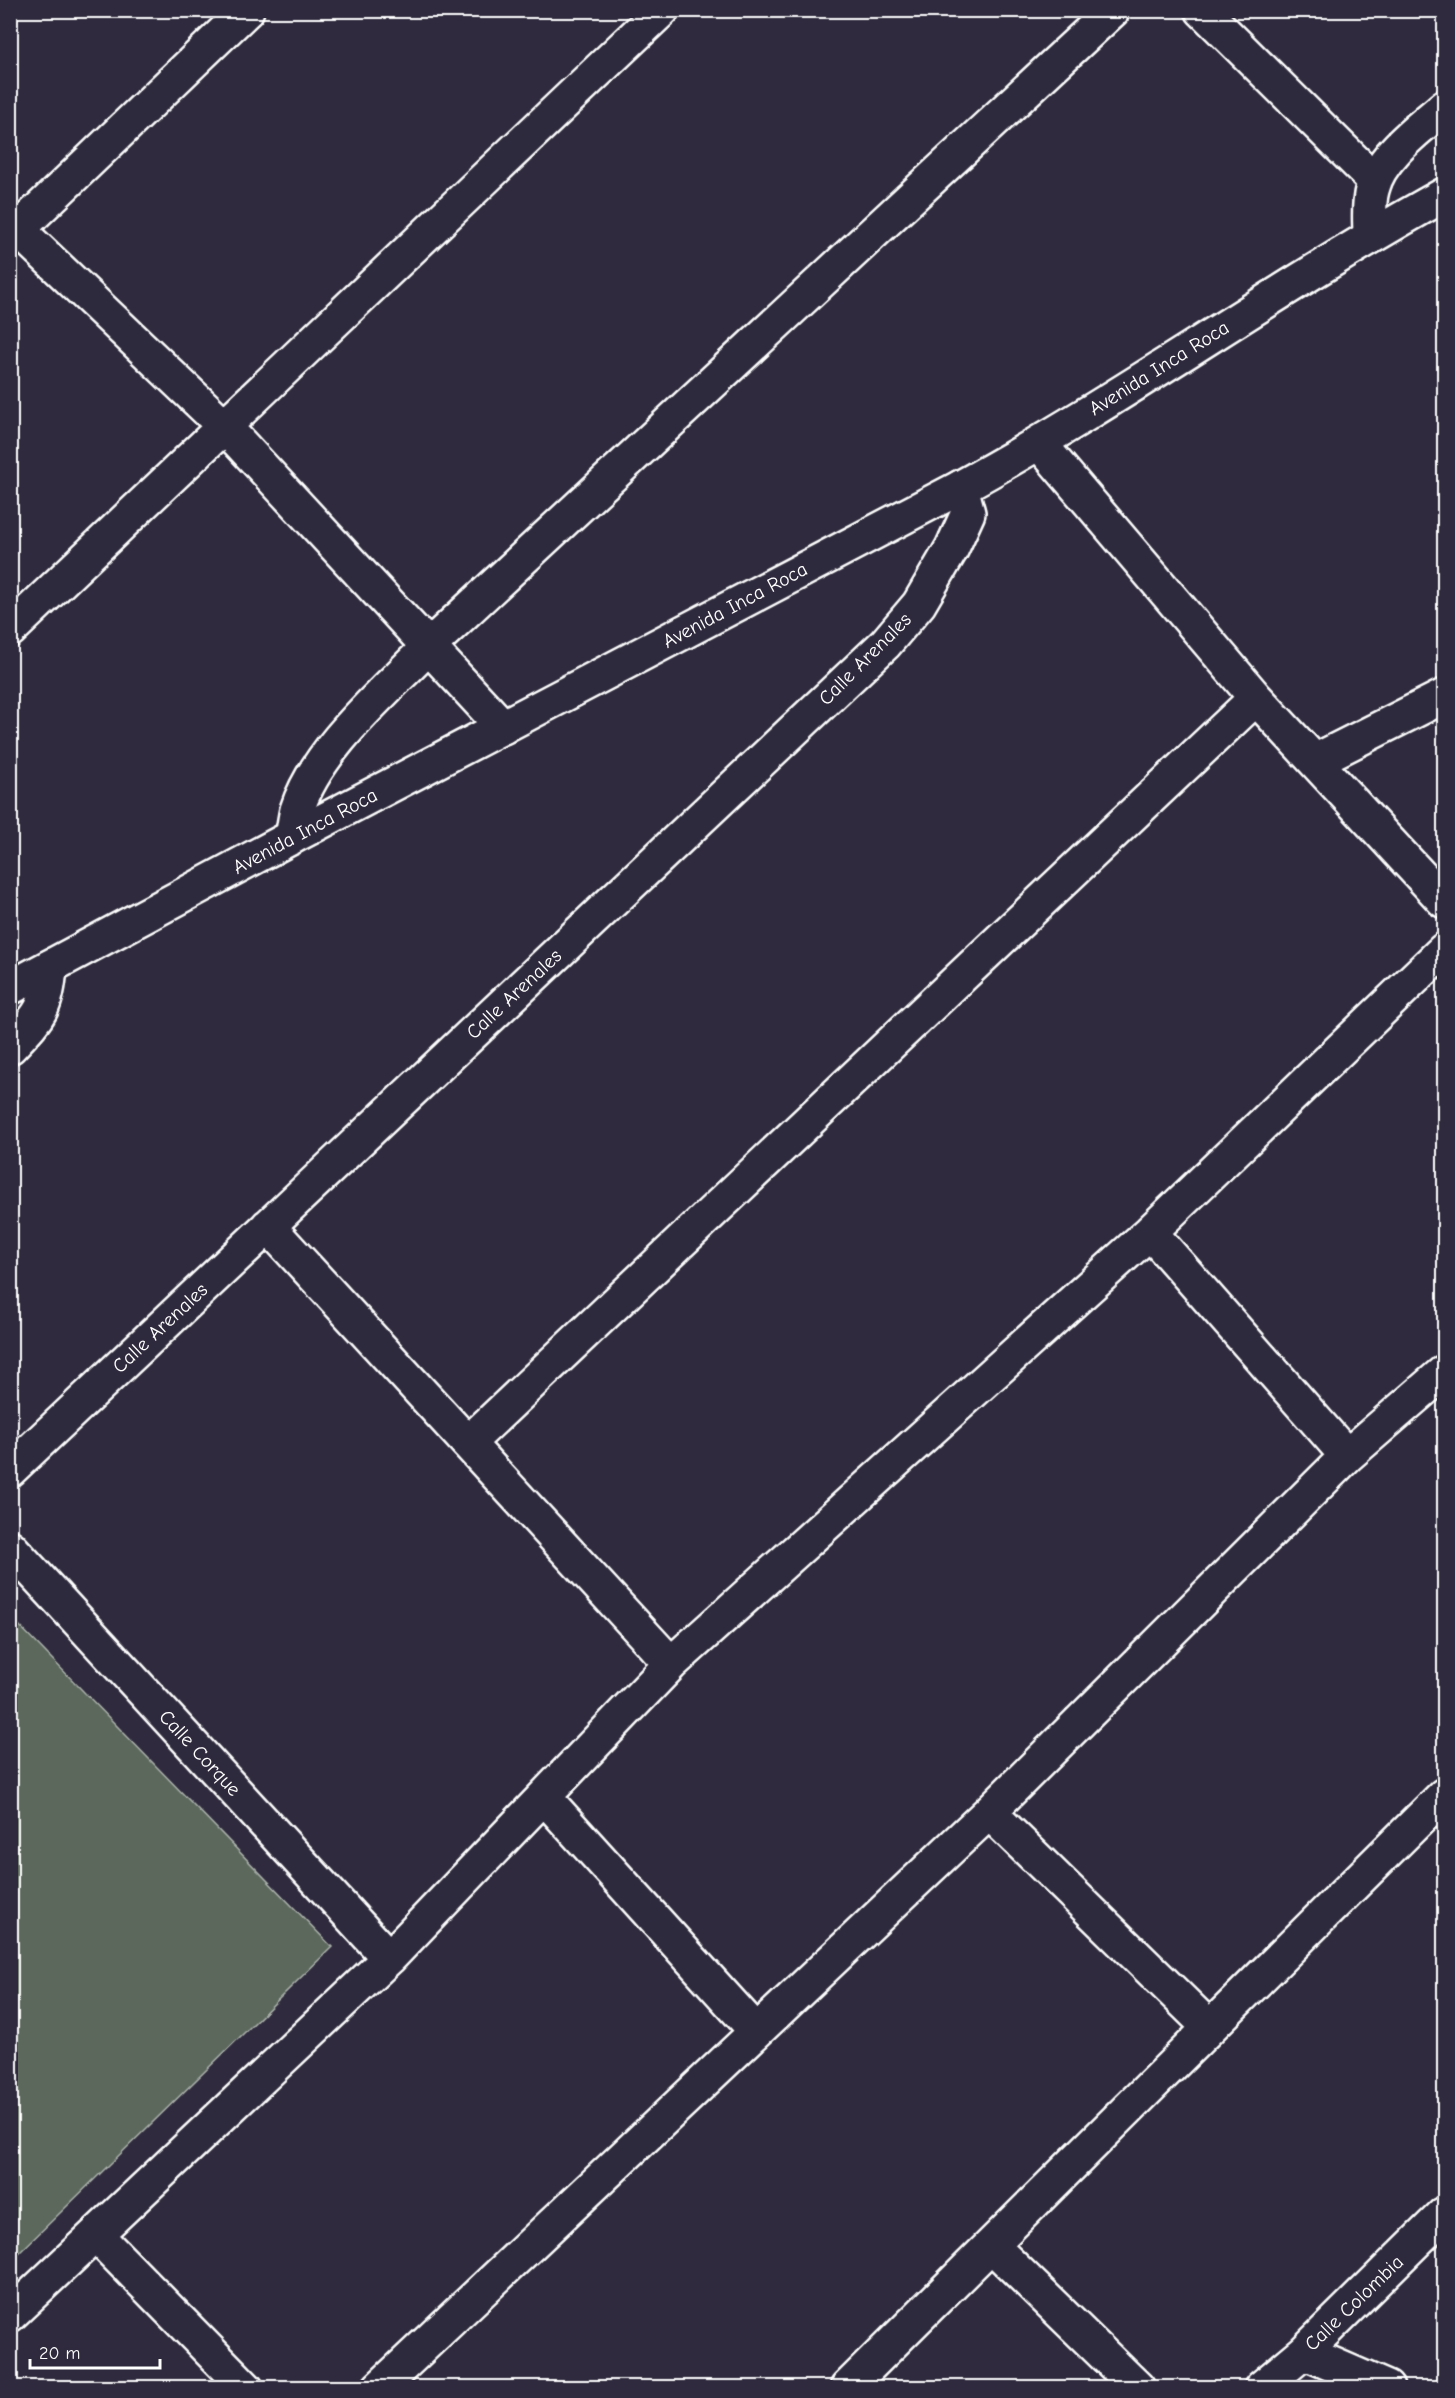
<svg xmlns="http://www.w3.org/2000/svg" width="1455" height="2398" font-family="'Comic Neue',sans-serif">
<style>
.green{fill:#5b675c;stroke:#adb3ae;stroke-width:1.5}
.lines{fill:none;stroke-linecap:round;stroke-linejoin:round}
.street-casing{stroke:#fff;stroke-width:38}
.secondary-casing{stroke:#fff;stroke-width:38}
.street{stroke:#2f2a3d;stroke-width:33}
.secondary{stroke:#2f2a3d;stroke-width:33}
.labels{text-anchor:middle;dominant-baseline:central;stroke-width:4.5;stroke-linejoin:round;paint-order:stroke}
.street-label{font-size:20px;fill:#fff;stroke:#2f2a3d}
</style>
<rect width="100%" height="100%" fill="#2f2a3d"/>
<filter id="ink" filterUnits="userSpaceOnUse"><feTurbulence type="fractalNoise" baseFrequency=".0167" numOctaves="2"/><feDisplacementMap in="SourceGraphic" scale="12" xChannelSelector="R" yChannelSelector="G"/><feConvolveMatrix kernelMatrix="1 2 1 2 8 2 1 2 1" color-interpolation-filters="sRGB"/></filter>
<g filter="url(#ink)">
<!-- green -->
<path class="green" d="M10,1616L332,1947L16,2256L10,2250Z"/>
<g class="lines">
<!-- street casing -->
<g class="street-casing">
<path id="street" d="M1202,10L1375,181
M10,222L223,425L503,727
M1370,236C1370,221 1368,204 1372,190C1379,157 1420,128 1444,107
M10,237L247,10
M1040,444L1256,698L1444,901
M10,630L662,10
M1315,761L1444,696
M292,837C294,828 295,818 297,810C317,748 384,693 429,646L1113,10
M10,1047C39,1016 47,1010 50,967
M268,1226L671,1664
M1150,1232L1347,1456
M468,1443L1256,698
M10,1470L885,644L919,604L952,548L968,513L961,487
M10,1547L389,1958
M544,1797L756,2031
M989,1812L1209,2027
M96,2235L246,2388
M992,2246L1138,2388
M10,2315L389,1958L671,1664L1150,1232L1444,950
M1304,2352L1387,2388
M379,2388L989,1812L1347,1456L1444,1372
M847,2388L1444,1795
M1261,2388L1304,2352L1444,2214"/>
</g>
<!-- secondary casing -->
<g class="secondary-casing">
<path id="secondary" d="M10,988L292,837L961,487C1126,397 1279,286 1444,195"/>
</g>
<!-- street -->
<use href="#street" class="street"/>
<!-- secondary -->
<use href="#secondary" class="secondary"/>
</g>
</g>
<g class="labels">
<!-- street labels -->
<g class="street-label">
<text transform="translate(1159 368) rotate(-32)">Avenida Inca Roca</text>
<text transform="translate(735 605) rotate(-28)">Avenida Inca Roca</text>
<text transform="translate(865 659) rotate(-45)">Calle Arenales</text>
<text transform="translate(305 831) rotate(-28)">Avenida Inca Roca</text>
<text transform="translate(514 994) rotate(-43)">Calle Arenales</text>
<text transform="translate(160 1328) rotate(-43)">Calle Arenales</text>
<text transform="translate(200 1753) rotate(47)">Calle Corque</text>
<text transform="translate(1354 2303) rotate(-44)">Calle Colombia</text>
</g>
</g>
<!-- margin -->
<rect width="1455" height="2398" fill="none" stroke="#2f2a3d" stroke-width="36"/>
<rect x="18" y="18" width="1419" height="2362" fill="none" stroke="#fff" stroke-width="2" filter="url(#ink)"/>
<!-- scale -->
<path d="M30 2359v9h130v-9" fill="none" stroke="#ffffff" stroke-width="3"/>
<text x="39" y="2359" font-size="18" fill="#ffffff" stroke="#2f2a3d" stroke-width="4.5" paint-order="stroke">20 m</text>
</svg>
